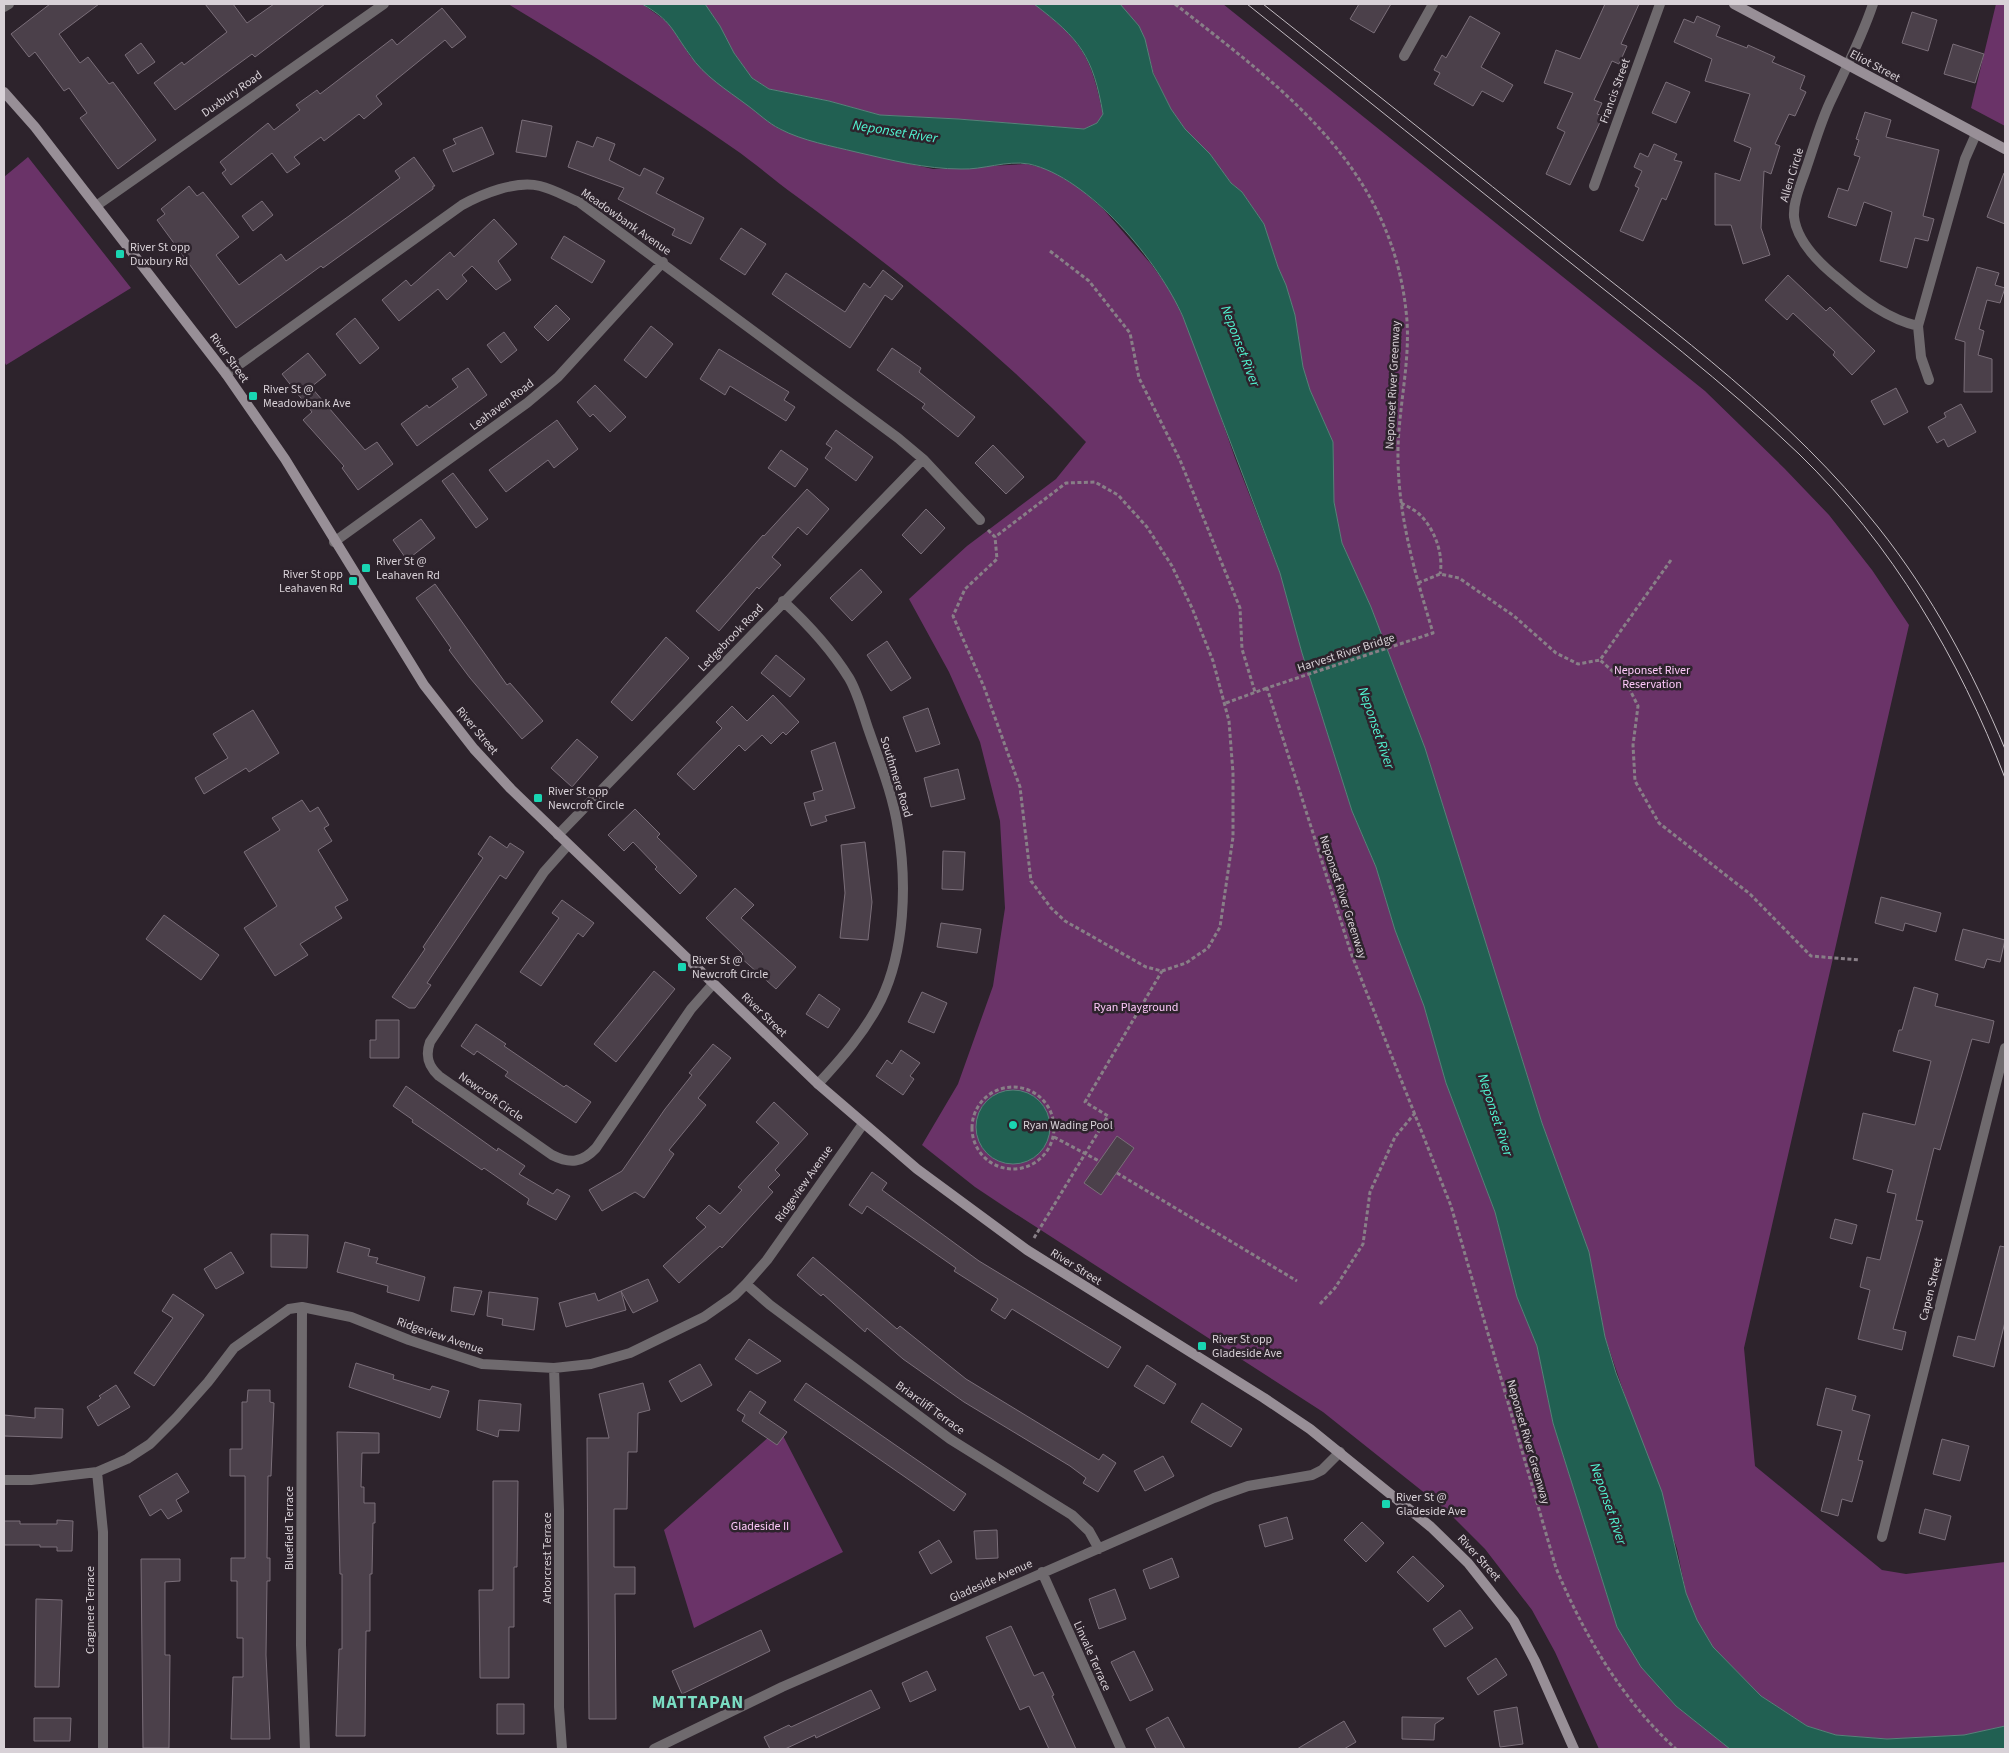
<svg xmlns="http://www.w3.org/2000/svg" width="2009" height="1753" font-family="'Source Sans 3',sans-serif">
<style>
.green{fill:#6a3368}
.water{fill:#216052;stroke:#58827a}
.building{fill:#4b404a;stroke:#7a6e79}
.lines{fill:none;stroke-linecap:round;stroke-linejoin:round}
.path{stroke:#887f87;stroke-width:3;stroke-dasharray:4 2.5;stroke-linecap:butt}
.street{stroke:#6f6a6e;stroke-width:10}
.secondary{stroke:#988f97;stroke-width:10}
.tram{stroke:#c3bcc2;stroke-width:1}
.poi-dot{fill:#19d5b2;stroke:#2d232c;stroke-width:2}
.labels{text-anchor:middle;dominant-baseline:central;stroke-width:5;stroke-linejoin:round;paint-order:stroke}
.street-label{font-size:12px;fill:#d8d1d7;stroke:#2d232c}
.poi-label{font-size:12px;fill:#d8d1d7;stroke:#2d232c;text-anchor:start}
.park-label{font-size:12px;fill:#fec9fa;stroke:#2d232c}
.water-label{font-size:14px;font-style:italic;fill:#51f6d2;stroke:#2d232c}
.district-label{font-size:18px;font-weight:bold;letter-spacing:1px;fill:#7adcc2;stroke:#2d232c}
</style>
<rect width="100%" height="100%" fill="#2d232c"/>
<!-- green -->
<path class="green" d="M508,4H642L669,23L690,56L708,75L779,129L795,135L835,147L933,169L1026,164L1048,169L1081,189L1104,210L1151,264L1172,293L1197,349L1235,458L1280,573L1302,653L1352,811L1376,867L1395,930L1424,1006L1446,1083L1495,1212L1517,1297L1537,1346L1553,1423L1617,1627L1641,1667L1676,1706L1730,1749H1599L1555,1652L1532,1610L1485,1549L1446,1510L1323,1412L1005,1207L975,1187L922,1145L958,1084L993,986L1005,908L1000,821L980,742L949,672L909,599L967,546L1056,479L1086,442C998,351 898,271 796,196C775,181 755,163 733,148C660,97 584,50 508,4Z
M705,4H1034C1081,40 1091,55 1103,114L1097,123L1084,129L958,119L880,115L829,101L769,89L752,78L734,53L720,26Z
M1120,4H1223L1705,391L1784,468L1829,515L1872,570L1909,625L1744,1348L1755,1466L1882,1570L1906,1574L2005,1562V1726L1965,1735L1887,1739L1836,1735L1807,1726L1761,1696L1713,1647L1697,1620L1686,1593L1677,1549L1605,1337L1589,1252L1542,1123L1425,748L1371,607L1342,543L1334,502L1333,442L1310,390L1303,367L1295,315L1286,285L1278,267L1264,224L1242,192L1231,183L1210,154L1185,129L1171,109L1153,72L1145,39L1139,26Z
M1996,4H2005V126L1971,108Z
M28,157L131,288L6,365L4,361V177Z
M779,1428L843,1552L694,1628L664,1530Z"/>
<!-- water -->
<path class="water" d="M642,4H705L720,26L734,53L752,78L769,89L829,101L880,115L958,119L1084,129L1097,123L1103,114C1093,56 1080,39 1034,4H1120L1139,26L1145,39L1153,73L1171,109L1185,129L1210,154L1231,183L1242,192L1264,224L1278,267L1286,285L1295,315L1303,367L1310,390L1333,442L1334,502L1342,543L1371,607L1425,748L1542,1123L1589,1252L1605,1337L1616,1373L1662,1492L1686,1593L1697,1620L1713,1647L1761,1696L1807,1726L1836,1735L1887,1739L1964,1735L2005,1726V1749H1730L1676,1706L1641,1667L1617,1627L1553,1423L1537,1346L1517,1297L1495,1212L1446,1083L1424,1006L1395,930L1376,867L1352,811L1302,653L1280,573L1183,317C1159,262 1089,177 1029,164C1006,160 983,170 961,169C925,169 891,160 856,152C832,146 803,141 780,129C768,123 758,113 747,105C727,90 704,76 690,55C671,29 672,21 642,4Z
M976 1127a37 37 0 1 1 74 0a37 37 0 1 1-74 0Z"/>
<!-- building -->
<path class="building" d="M50,4H99L59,34L80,63L88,57L109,84L113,82L156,140L118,169L80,118L87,113L69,88L64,91L35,52L29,57L11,34Z
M205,4H233L247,23L274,4H325L255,57L252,54L175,110L154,83L182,62L184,65L227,32Z
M1359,4H1391L1374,33L1350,19Z
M1605,4H1639L1621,44L1627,46L1619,64L1612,61L1594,100L1602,103L1597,114L1603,116L1570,185L1546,174L1565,132L1557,128L1573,93L1544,83L1556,50L1580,59Z
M442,8L466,37L452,48L445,40L376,96L382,104L364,119L359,114L324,141L321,137L294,157L300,164L287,173L272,153L231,185L222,173L226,170L220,162L268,123L274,130L300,110L296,105L317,90L320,94L392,39L397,45Z
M1912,12L1937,20L1928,51L1902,43Z
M1470,16L1500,33L1481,67L1513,85L1503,102L1482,91L1473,106L1434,84L1440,73L1434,70L1442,55L1446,58Z
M1697,16L1720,26L1716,36L1747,48L1748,45L1775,57L1772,62L1805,76L1800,89L1806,92L1795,116L1789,114L1775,144L1780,146L1771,174L1764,171L1761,228L1770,255L1743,264L1731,225H1715V173L1740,181L1751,148L1734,141L1750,94L1705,81L1712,59L1674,42L1684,19L1694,23Z
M141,43L155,62L138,74L125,55Z
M1953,44L1984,54L1975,83L1944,74Z
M1666,82L1690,92L1676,123L1652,113Z
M1865,112L1891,120L1886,137L1939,150L1923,216L1934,219L1928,241L1915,238L1907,268L1880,261L1892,212L1864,202L1856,226L1828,217L1838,188L1848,191L1860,157L1854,155L1859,140L1856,139Z
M522,120L552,126L546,157L516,152Z
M482,127L494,154L453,172L443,150L456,144L453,139Z
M597,137L615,144L609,160L640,176L644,168L664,178L656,193L704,218L691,244L672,235L675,229L618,199L624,188L568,167L577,141L593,147Z
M1654,144L1677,154L1674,160L1682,162L1666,200L1662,198L1643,241L1620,231L1639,188L1635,186L1642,171L1634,167L1640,153L1648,157Z
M414,157L435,186H433V189L323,268L321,266L236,328L157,220L165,214L161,209L189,186L197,196L203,192L239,237L216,255L239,285L281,254L286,261L349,216L400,178L395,171Z
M2004,173L2005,174V224L1987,217Z
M262,201L273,215L253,231L242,216Z
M494,219L517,244L498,261L511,280L496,290L472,266L462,275L467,281L447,300L438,289L399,321L382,300L406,280L411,286L450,252L454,257Z
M741,228L766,244L745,275L720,259Z
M564,236L605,261L592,283L551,258Z
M1977,267L1999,273L1995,285L2005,288L2000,303L1987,300L1979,329L1984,331L1978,355L1992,359V392H1964L1965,342L1955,339Z
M883,270L903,286L892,300L885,295L850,348L772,294L786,273L845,312L864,283L870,288Z
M1788,275L1826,311L1830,307L1875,351L1852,375L1833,355L1835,352L1793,313L1787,320L1765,300Z
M556,305L570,319L548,341L534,327Z
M355,318L379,348L360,364L336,334Z
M651,326L673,344L646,378L624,360Z
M504,332L517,350L501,363L487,345Z
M892,348L921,368L919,372L975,417L958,437L922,408L925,404L877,370Z
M719,349L789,392L784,400L795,407L786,421L730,386L725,395L700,379Z
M308,353L326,375L311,387L365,450L377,442L393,464L358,490L342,468L344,466L303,420L312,412L282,374Z
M468,368L487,395L417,446L401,424L427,405L429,408L458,387L452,379Z
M595,385L626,417L610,432L593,414L590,417L577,402Z
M1896,388L1908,412L1884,425L1871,401Z
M1961,404L1976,432L1948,447L1944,439L1937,443L1928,427L1946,417L1944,413Z
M557,420L578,449L554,468L548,460L506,492L489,470Z
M836,430L873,457L856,481L825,458L832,448L826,444Z
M993,445L1024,477L1006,494L975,463Z
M781,450L808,469L795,487L768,468Z
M453,473L488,519L476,528L442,481Z
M807,489L829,509L807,535L798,527L772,557L781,565L759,589L757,587L719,631L696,611L763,535L764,536Z
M926,509L945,528L921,554L902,535Z
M421,519L435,538L407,560L393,540Z
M861,569L882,592L852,621L830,598Z
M435,584L507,685L510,683L543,721L522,739L470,678L449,650L451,648L416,598Z
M666,637L689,658L632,721L611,702Z
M887,641L911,678L891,691L867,655Z
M776,655L805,679L790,697L761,673Z
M773,695L799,722L786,735L783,732L771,744L762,735L745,751L739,745L694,790L677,774L722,728L716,722L732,706L747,721Z
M928,708L940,744L916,752L903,717Z
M253,710L279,753L249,772L246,768L204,794L195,778L228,758L213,734Z
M577,739L598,757L572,787L551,768Z
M835,742L855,808L825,816L827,821L811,826L804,803L815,800L813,793L823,790L811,751Z
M958,769L965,799L931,807L924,778Z
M302,800L310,812L318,807L329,825L324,828L332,841L318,850L348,900L335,907L342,918L300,944L308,955L275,976L244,928L277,906L244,852L280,830L272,818Z
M635,809L660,834L657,837L697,876L680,894L655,869L657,867L633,842L624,851L608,835Z
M490,836L507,848L510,843L524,852L506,879L500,875L427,983L431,985L415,1008H409L392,997L425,949L423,947L483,858L478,854Z
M865,842L872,902L868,940L840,938L845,893L841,845Z
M943,851L965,852L963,890L942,889Z
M735,888L754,905L741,918L796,967L776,989L740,957L743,954L706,918Z
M1881,897L1941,913L1936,932L1905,923L1903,931L1875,923Z
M562,900L594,923L583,937L578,933L541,986L520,972L559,918L552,913Z
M164,915L219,955L201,980L146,939Z
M941,923L981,929L977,953L937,947Z
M1963,929L2005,940L2000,962L1987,959L1984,968L1955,960Z
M654,971L675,989L616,1062L594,1044Z
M1914,987L1938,994L1935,1006L1994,1021L1989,1043L1972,1039L1940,1150L1934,1148L1916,1220L1923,1221L1893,1329L1906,1332L1902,1350L1858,1339L1870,1290L1860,1287L1867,1257L1880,1260L1896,1194L1887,1192L1893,1170L1853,1159L1863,1113L1915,1125L1931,1061L1893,1051L1899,1030H1902Z
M922,992L947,1003L934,1033L908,1022Z
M819,994L840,1009L828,1028L806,1014Z
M376,1020H399V1058H370V1040H376Z
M476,1024L506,1044L504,1046L564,1087L566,1085L591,1102L576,1123L505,1076L508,1072L477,1051L474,1055L461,1046Z
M713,1044L731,1058L698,1098L706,1105L669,1150L674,1154L644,1198L635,1192L602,1211L589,1190L622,1171L665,1109L692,1075L689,1073Z
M901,1050L920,1063L910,1076L914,1079L903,1095L876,1076L887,1060L892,1064Z
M406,1086L497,1151L498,1148L525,1166L519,1174L553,1194L557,1189L570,1196L556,1220L527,1204L529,1199L484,1168L482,1170L412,1122L413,1120L393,1106Z
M774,1102L808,1134L775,1170L780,1175L768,1187L773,1192L722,1248L720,1246L679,1283L663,1266L706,1227L696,1218L709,1205L720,1214L742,1190L738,1187L779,1143L756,1122Z
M1117,1136L1134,1148L1101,1195L1084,1183Z
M872,1172L887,1183L882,1190L979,1261L1121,1347L1108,1368L1012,1309L1005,1319L991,1310L998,1299L954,1271L956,1268L867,1206L862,1214L849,1205Z
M1835,1219L1857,1225L1852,1244L1830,1238Z
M271,1234L308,1235L307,1268L271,1267Z
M345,1242L370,1249L368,1256L378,1258L376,1263L425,1277L419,1301L387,1292L388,1286L337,1272Z
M2000,1246L2005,1247V1322L1994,1367L1953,1356L1958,1336L1975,1340Z
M231,1252L244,1273L216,1289L204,1269Z
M813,1257L897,1329L900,1326L966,1379L1099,1460L1103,1454L1116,1463L1098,1492L1083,1483L1086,1478L1070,1466L964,1402L903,1359L867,1328L865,1332L823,1294L821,1296L797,1275Z
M648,1279L658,1301L633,1313L621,1291Z
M454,1287L482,1291L474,1315L451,1311Z
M621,1291L626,1310L566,1327L559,1303L595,1293L598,1301Z
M489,1292L538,1298L534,1330L502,1325L503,1319L487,1316Z
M173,1294L204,1315L154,1386L134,1373L173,1318L162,1311Z
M749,1339L781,1361L757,1374L735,1359Z
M356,1363L394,1375L393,1379L430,1390L432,1386L449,1391L440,1418L349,1387Z
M700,1364L712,1385L681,1402L669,1381Z
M1147,1365L1176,1384L1164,1404L1134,1386Z
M643,1383L650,1410L638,1413L637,1452H628L627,1509H614V1567H635V1594H615L616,1719H589L587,1438H609L599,1394Z
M806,1383L966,1494L954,1511L794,1400Z
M116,1385L130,1407L98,1426L87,1407L101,1398L99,1396Z
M1826,1388L1856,1396L1852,1410L1870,1415L1858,1460L1863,1461L1852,1502L1842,1499L1838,1516L1821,1511L1842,1431L1817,1425Z
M248,1390H270V1402L274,1403L271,1476H268L267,1558H270V1581H267L266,1655L270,1739H231L233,1677H243V1638H237V1581H231V1558H245V1476H230V1449H242V1402H247Z
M750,1391L766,1402L759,1413L787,1432L777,1445L742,1421L745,1415L737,1410Z
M479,1400L521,1404L519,1431L499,1430L498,1437L477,1430Z
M1202,1403L1242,1429L1231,1447L1191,1422Z
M35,1408L63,1409L62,1438L4,1436V1415L35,1418Z
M337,1432L379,1433V1453H362L361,1487H364V1503H375V1523H373L372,1574H370V1631H366L365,1736H336L339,1649H342V1574H340Z
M1942,1439L1969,1446L1960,1481L1933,1474Z
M1163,1456L1174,1476L1145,1491L1134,1471Z
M177,1473L189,1492L176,1500L182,1511L168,1519L161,1509L150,1516L139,1496Z
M493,1481H518L517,1567H514V1627H509V1678H480L479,1590H493Z
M1925,1509L1951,1516L1945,1540L1919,1533Z
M1287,1517L1293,1539L1265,1547L1259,1525Z
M57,1520L73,1521L72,1551H57V1547H40V1545H4V1521H20V1524H57Z
M1362,1522L1384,1543L1366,1562L1344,1540Z
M997,1530L998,1558L976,1559L974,1531Z
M939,1540L952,1562L931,1574L919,1552Z
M1413,1556L1444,1586L1428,1602L1397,1572Z
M1172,1558L1179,1577L1150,1589L1143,1570Z
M141,1559H180V1581L165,1582V1655H170L169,1748H143Z
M1115,1589L1126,1619L1099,1629L1089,1599Z
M36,1599L62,1600L59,1687H35Z
M1460,1610L1473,1628L1445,1647L1433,1629Z
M1011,1626L1034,1676L1043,1672L1054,1695L1052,1696L1076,1749H1049L1029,1706L1020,1710L986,1637Z
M761,1630L770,1651L682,1694L672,1671Z
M1134,1651L1153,1690L1130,1701L1111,1662Z
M1496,1658L1507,1675L1478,1695L1467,1678Z
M927,1671L936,1690L910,1702L902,1683Z
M871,1690L880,1708L816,1738L815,1735L785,1749H770L764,1737L789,1725L791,1727Z
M497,1704H524V1734H497Z
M1517,1707L1523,1744L1500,1747L1494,1711Z
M1168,1717L1185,1749H1156L1146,1729Z
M1402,1717L1444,1718L1435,1724L1434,1740L1402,1739Z
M34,1718H71L70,1741H34Z
M1344,1721L1356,1742L1344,1749H1297Z"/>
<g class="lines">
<!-- path -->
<path class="path" d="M1175,4C1285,90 1395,169 1407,321C1410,367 1397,414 1398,460C1399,521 1416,576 1433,633L1267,688L1351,953L1451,1206L1556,1568C1584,1635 1622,1700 1676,1749
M1050,251L1089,281L1130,333L1139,378L1180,460L1240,608L1242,649L1255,692
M1401,503C1407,506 1413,509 1418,513C1434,527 1444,554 1440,574
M988,530L995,537L997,559L965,589L953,616L984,687L1020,787L1031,881L1051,908L1065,921L1146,967L1162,971L1186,963L1208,948L1220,927L1233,837V773L1229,721L1213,661L1192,608L1172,566L1147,527L1118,495L1095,482L1066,483L995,537
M1671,560L1600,660L1627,684L1638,706L1633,745L1635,781L1659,823L1750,894L1811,956L1860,960
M1418,583L1440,574L1459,578L1514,616L1556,653L1578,664L1600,660
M1226,703L1267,688
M972 1128a41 41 0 1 1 82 0a41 41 0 1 1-82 0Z
M1054,1137L1099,1161
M1117,1173L1297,1281
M1034,1238L1108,1116L1085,1102L1162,971
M1320,1304L1335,1288L1363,1244L1370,1192L1395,1137L1415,1113"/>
<!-- street -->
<path class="street" d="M1873,4C1862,37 1847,66 1832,98C1821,120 1814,146 1806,169C1801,184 1793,201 1794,217C1797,243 1821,265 1840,280C1863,300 1888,319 1918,326
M4,7L9,4
M1404,56L1433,4
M1594,186L1660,4
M96,206L384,4
M226,374L462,205C482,194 516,180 540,186C553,189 567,197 579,202L898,438L923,459L980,520
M1929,380L1921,357L1918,326L1965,159L1976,134
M334,542L527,403L558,377L663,262
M783,601C809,625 831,649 849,678C858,693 863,714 869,731C880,763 893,795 898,829C907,883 905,950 881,1000C865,1032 842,1058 818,1084
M558,835L923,459
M568,845L544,872L430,1042C425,1056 428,1066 439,1076L552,1155C570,1164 582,1163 596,1148L691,1009L713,984
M746,1284L770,1305L950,1439L1072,1515L1089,1531L1099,1549
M302,1307L301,1645L305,1749
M554,1368L559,1510V1707L562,1749
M97,1472L103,1532V1749
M4,1480H31L97,1472L127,1459L150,1444L176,1418L208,1382L234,1348L289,1309L302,1307L351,1317L409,1340L482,1364L554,1368L591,1364L630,1353L704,1317L734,1296L746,1284L767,1260L863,1124
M1882,1537L2005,1048
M1042,1572L1121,1749
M654,1749L782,1687L1214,1498L1248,1486L1312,1475L1322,1470L1340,1452"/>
<!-- secondary -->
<path class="secondary" d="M1734,4L2005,149
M4,92L35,127L226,374L285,459L424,685L474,749L511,789L818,1084L917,1169L1027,1250L1264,1398L1310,1429L1431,1527L1468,1563L1514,1621L1535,1661L1574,1749"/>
<!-- tram -->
<path class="tram" d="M1247,4C1352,88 1457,172 1562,256C1642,320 1725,383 1799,454C1892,544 1959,658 2005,778
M1263,4C1365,85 1467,166 1569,248C1677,334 1792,418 1878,527C1932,595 1972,670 2005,749"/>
</g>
<!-- markers -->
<g class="poi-dot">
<rect x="115" y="249" width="10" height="10" rx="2.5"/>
<rect x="248" y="391" width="10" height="10" rx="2.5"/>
<rect x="361" y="563" width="10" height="10" rx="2.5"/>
<rect x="348" y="576" width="10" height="10" rx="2.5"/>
<rect x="533" y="793" width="10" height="10" rx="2.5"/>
<rect x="677" y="962" width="10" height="10" rx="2.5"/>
<circle cx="1013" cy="1125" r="5"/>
<rect x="1197" y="1341" width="10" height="10" rx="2.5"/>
<rect x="1381" y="1499" width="10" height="10" rx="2.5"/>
</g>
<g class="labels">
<!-- street labels -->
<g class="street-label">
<text transform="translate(1875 66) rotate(28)">Eliot Street</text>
<text transform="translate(1615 91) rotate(-70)">Francis Street</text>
<text transform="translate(232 94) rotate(-35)">Duxbury Road</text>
<text transform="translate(1792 175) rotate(-73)">Allen Circle</text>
<text transform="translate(626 222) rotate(35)">Meadowbank Avenue</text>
<text transform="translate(229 358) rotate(54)">River Street</text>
<text transform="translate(1393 385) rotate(-87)">Neponset River Greenway</text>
<text transform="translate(502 405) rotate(-37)">Leahaven Road</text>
<text transform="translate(731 638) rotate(-46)">Ledgebrook Road</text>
<text transform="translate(1346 653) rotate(-18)">Harvest River Bridge</text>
<text transform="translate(477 731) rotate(50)">River Street</text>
<text transform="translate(896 777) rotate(73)">Southmere Road</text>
<text transform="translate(1343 897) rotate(72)">Neponset River Greenway</text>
<text transform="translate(764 1015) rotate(44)">River Street</text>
<text transform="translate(491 1097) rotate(35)">Newcroft Circle</text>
<text transform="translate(804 1184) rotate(-55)">Ridgeview Avenue</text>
<text transform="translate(1076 1267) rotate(32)">River Street</text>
<text transform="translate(1931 1289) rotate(-76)">Capen Street</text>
<text transform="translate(440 1336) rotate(19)">Ridgeview Avenue</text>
<text transform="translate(930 1408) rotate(36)">Briarcliff Terrace</text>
<text transform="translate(1528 1442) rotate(74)">Neponset River Greenway</text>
<text transform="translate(289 1528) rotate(-90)">Bluefield Terrace</text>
<text transform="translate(547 1558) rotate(-90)">Arborcrest Terrace</text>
<text transform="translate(1479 1558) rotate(48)">River Street</text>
<text transform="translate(991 1581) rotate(-24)">Gladeside Avenue</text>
<text transform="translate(90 1610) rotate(-90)">Cragmere Terrace</text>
<text transform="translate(1092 1656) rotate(66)">Linvale Terrace</text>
</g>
<!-- poi labels -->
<g class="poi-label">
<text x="130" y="247">River St opp<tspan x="130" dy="14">Duxbury Rd</tspan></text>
<text x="263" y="389">River St @<tspan x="263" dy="14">Meadowbank Ave</tspan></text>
<text x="376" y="561">River St @<tspan x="376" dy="14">Leahaven Rd</tspan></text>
<text x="343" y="574" text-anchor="end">River St opp<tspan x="343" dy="14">Leahaven Rd</tspan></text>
<text x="548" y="791">River St opp<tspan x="548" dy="14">Newcroft Circle</tspan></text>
<text x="692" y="960">River St @<tspan x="692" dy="14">Newcroft Circle</tspan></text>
<text x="1023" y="1125">Ryan Wading Pool</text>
<text x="1212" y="1339">River St opp<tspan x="1212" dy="14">Gladeside Ave</tspan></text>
<text x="1396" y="1497">River St @<tspan x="1396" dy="14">Gladeside Ave</tspan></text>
</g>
<!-- park labels -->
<g class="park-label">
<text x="1652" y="670">Neponset River<tspan x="1652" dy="14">Reservation</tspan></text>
<text x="1136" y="1007">Ryan Playground</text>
<text x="760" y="1526">Gladeside II</text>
</g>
<!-- water labels -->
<g class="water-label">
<text transform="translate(895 132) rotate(9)">Neponset River</text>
<text transform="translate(1240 346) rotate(69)">Neponset River</text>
<text transform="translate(1376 728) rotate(71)">Neponset River</text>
<text transform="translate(1495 1115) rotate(72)">Neponset River</text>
<text transform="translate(1608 1504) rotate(71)">Neponset River</text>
</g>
<!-- district labels -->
<g class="district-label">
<text x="698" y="1702">MATTAPAN</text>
</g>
</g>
<!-- border -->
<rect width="2009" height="1753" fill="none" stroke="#d8d1d7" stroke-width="10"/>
</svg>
